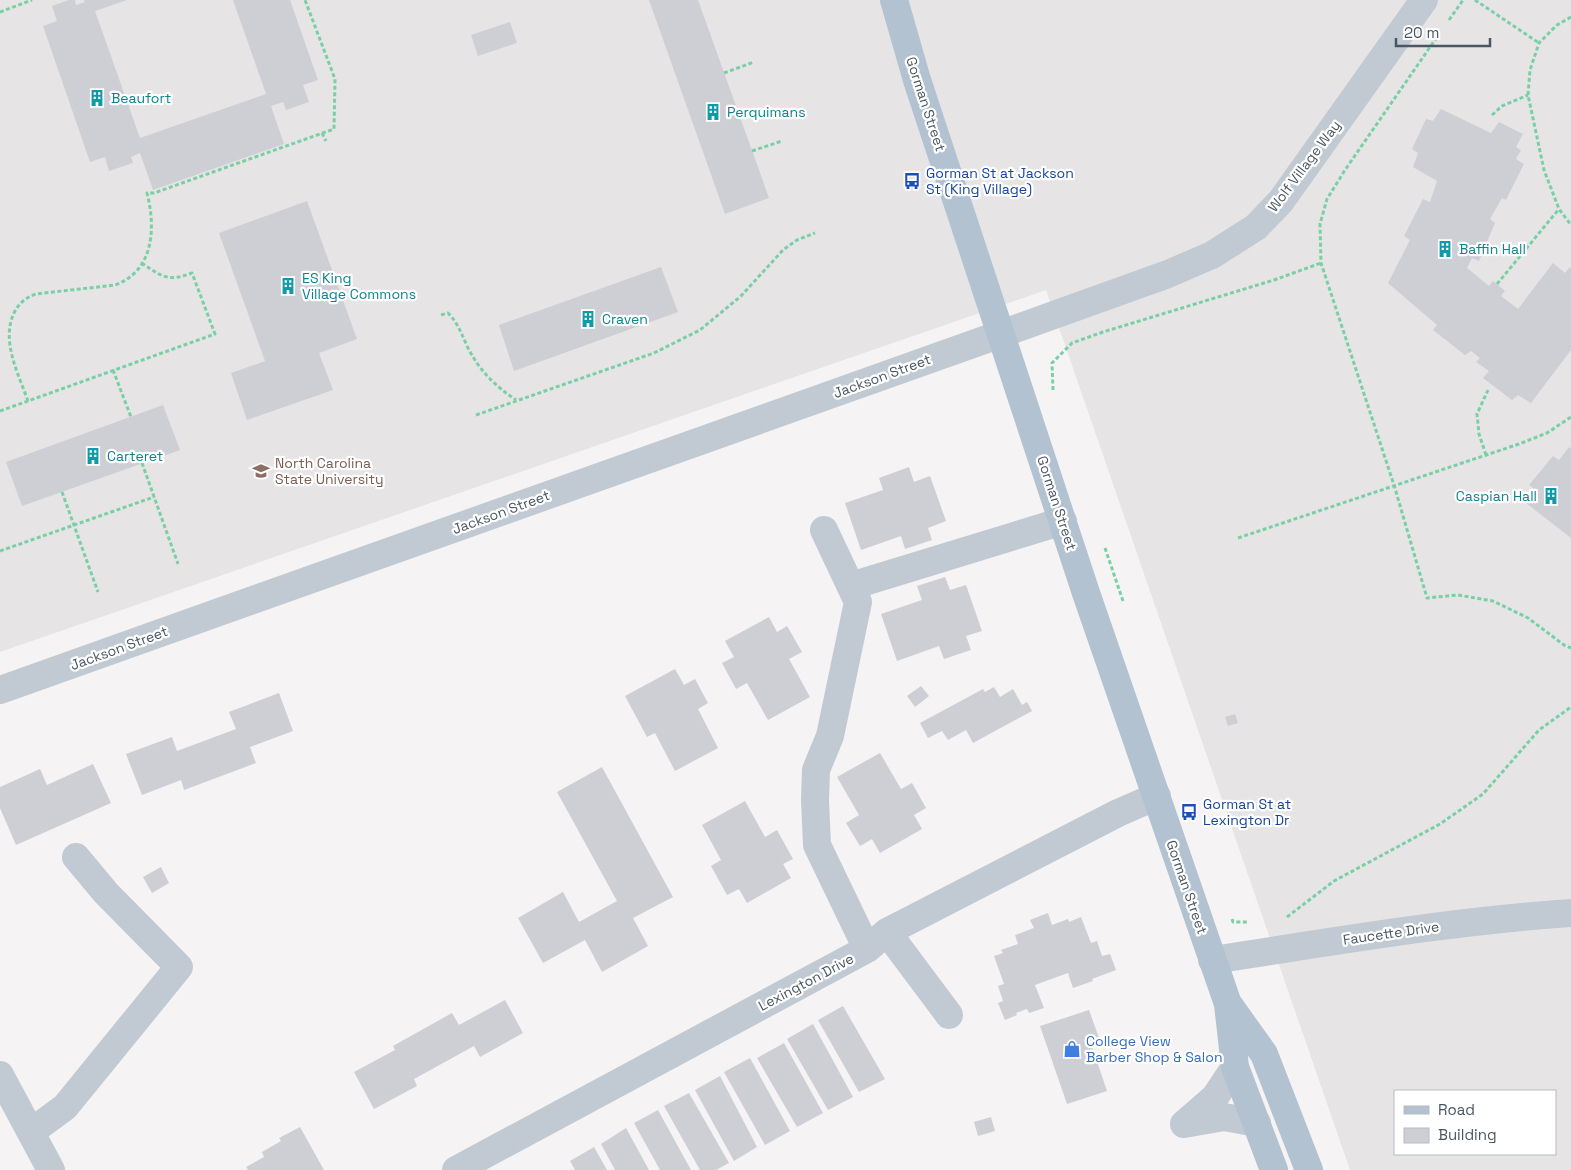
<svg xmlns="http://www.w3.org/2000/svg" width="1571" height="1170" font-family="'Space Grotesk',sans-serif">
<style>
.education{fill:#e6e4e5;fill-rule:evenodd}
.building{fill:#cdcfd5}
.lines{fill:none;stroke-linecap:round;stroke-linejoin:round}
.path{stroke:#7ad0a6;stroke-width:3;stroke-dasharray:4 2.5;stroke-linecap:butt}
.minor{stroke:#c1cad2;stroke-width:28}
.major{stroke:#b3c2d1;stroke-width:28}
.labels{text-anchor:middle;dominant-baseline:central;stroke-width:4.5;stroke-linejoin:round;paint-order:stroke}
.culture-label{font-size:14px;fill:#0d838f;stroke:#fff;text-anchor:start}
.street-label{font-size:14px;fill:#4a5661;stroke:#fff}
.transit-label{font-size:14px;fill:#164399;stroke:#fff;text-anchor:start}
.education-label{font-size:14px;fill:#785e54;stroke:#fff;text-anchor:start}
.shop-label{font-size:14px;fill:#366cbe;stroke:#fff;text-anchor:start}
</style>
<rect width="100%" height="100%" fill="#f5f3f3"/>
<!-- education -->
<path class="education" d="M0,0H1571V1170H1350L1046,290L0,652ZM1395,1091H1555V1154H1395Z"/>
<!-- building -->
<path class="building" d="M69,0H75L76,5L85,2L84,0H127L95,11L140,138L266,94L233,0H290L318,80L303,85L309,102L286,110L283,102L271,106L284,144L153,190L140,153L131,157L133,163L109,171L105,157L90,162L43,26L57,21L52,6Z
M649,0H698L769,198L725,214Z
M510,22L517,43L478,56L471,35Z
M1441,109L1491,133L1499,122L1523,134L1516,147L1521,150L1516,159L1524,164L1506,200L1502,198L1490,219L1495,223L1479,261L1472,258L1467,268L1489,286L1493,281L1505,291L1501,296L1518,309L1553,263L1565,273L1570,267L1571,268V350L1531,403L1518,395L1512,400L1483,378L1489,371L1476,362L1480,358L1471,351L1465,355L1433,330L1437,325L1388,283L1410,240L1404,236L1423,199L1430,202L1437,181L1413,167L1418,153L1412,149L1426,119L1433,121Z
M307,201L357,339L319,353L333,390L247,420L231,373L265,361L219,233Z
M661,267L678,312L514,371L499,325Z
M163,405L180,450L22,506L6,462Z
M1569,447L1571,448V538L1526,503L1536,490L1529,485L1553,456L1559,460Z
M909,467L914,482L930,476L946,521L928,528L932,540L905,549L901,536L861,550L845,503L883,490L879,478Z
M945,577L950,590L966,585L982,631L966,636L971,650L944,659L939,646L897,661L881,614L922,600L917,586Z
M769,617L777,632L787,626L802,652L789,659L810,697L768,720L747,683L736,689L722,663L734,657L725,641Z
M675,669L684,685L695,679L708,703L698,709L718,748L675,771L655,733L647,737L625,696Z
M921,686L929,696L915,707L907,696Z
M994,687L1000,697L1013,689L1022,705L1027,702L1032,711L973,743L966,730L948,740L942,731L928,738L920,723L983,689L985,692Z
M279,693L293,731L250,747L256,763L184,790L181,780L142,795L126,754L172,737L177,751L236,729L229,712Z
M1235,714L1238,723L1228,726L1225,717Z
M880,753L901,789L912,783L926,808L914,815L922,829L880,853L872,839L860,846L846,823L859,815L837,777Z
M93,764L111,803L16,845L0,808V787L40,769L47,785Z
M602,767L673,897L633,918L648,946L602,972L585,940L543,963L518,918L563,892L579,922L617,901L557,792Z
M745,801L765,837L777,830L793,859L783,864L791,878L747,903L739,889L727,895L711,866L721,860L702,825Z
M161,867L169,883L152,893L143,877Z
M1048,913L1052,925L1068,919L1069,922L1081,917L1091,943L1097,941L1102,956L1110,954L1116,970L1092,979L1093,981L1073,988L1068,973L1035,985L1044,1008L1029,1013L1027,1009L1016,1013L1017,1015L1005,1020L998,1003L1003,1001L998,986L1004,984L994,956L1003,953L1001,950L1018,944L1015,935L1034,928L1030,920Z
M505,1000L523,1033L480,1057L474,1046L414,1079L417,1086L374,1109L354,1072L395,1050L393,1046L452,1013L459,1025Z
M843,1006L885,1079L859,1092L818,1020Z
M1089,1010L1099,1038L1090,1041L1107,1091L1067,1104L1040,1026Z
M813,1024L853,1097L828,1110L787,1039Z
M784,1043L823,1113L797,1127L757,1058Z
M750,1058L790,1131L765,1145L724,1072Z
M720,1076L757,1147L734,1161L695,1090Z
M689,1093L729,1163L716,1170H700L664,1106Z
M658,1110L691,1170H660L634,1123Z
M991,1117L995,1131L978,1136L974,1122Z
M300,1127L324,1170H248L246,1167L264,1157L262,1152L281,1141L279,1138Z
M626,1128L649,1170H615L601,1144Z
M594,1147L607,1170H575L570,1161Z"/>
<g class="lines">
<!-- path -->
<path class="path" d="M1475,0L1539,43
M0,12L32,0
M1571,17L1557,25L1539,43L1530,70L1528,95L1544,170L1559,209L1571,225
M1449,20L1463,0
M1437,37L1345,170L1327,199L1320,224L1321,263L1394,485L1427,598L1458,595L1493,601L1528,618L1564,645L1571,648
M724,73L754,62
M1492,115L1502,106L1528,95
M322,133L326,141
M752,151L782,141
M1497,284L1559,209
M441,315L448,313C458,323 462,335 468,348C480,371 494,385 516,400
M113,370L131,417
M1053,390L1052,363L1072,343L1103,332L1274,280L1321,263
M28,401C18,373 0,339 15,311C20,302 27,297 36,294L115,285C154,271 156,228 147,193H154L334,129L335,79L305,0
M0,411L215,334L192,273C168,282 163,277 143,264
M476,415L654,353L700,330L741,296L783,250L797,240L815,233
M1486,455L1479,434L1477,414L1488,390
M142,463L178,564
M62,492L98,592
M1238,538L1519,444L1547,433L1571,417
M1105,548L1123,601
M0,551L154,497
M1287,917L1334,881L1440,824L1483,794L1539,730L1571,707
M1232,919L1233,922H1249"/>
<!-- minor -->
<path class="minor" d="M824,530L858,602L830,736L816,770L815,800L817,845L867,949
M851,586L1063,521
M0,690L1001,334L1168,274L1212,255L1256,227L1281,201L1424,0
M887,932L949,1015
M1212,960C1332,942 1451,921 1571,913
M0,1075L51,1170
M1184,1124L1215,1097L1235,1067
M1184,1124L1224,1117L1257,1123
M31,1132L65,1107L179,967L106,893L76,857
M456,1170L867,949L887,932L1118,813L1157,796"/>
<!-- major -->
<path class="major" d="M894,0L917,80L1086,593L1228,1004L1235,1067L1274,1170
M1229,1005L1264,1054L1309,1170"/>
</g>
<!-- icons -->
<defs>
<g id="building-bare" transform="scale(1.35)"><path d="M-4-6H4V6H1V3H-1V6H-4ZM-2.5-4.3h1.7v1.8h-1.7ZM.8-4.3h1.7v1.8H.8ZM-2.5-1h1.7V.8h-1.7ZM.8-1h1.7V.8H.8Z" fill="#0f9aa8" stroke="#fff" stroke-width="2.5" paint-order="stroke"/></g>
<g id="bus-bare" transform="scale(1.35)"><path d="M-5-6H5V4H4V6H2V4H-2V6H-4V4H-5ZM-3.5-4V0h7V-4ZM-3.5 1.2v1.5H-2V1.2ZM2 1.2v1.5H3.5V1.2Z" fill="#1a4fb4" stroke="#fff" stroke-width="2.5" paint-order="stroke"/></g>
<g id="university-bare" transform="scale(1.35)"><path d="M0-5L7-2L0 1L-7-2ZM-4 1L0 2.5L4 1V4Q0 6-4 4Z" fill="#8d6e63" stroke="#fff" stroke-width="2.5" paint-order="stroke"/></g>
<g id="shop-bare" transform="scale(1.35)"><path d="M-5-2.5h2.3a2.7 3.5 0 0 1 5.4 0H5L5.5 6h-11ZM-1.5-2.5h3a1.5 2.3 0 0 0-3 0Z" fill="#3f7fe0" stroke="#fff" stroke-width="2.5" paint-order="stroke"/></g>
</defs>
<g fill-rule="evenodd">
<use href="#building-bare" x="97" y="98"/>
<use href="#building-bare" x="713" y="112"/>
<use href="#bus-bare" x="912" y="181"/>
<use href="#building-bare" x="1445" y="249"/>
<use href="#building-bare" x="288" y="286"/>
<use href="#building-bare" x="588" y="319"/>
<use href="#building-bare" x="93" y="456"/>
<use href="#university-bare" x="261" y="471"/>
<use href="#building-bare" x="1551" y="496"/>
<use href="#bus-bare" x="1189" y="812"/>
<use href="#shop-bare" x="1072" y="1049"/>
</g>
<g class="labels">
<!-- culture labels -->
<g class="culture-label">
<text x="111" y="98">Beaufort</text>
<text x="727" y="112">Perquimans</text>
<text x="1459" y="249">Baffin Hall</text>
<text x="302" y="278">ES King<tspan x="302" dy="16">Village Commons</tspan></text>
<text x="602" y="319">Craven</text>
<text x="107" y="456">Carteret</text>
<text x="1537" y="496" text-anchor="end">Caspian Hall</text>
</g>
<!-- street labels -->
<g class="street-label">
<text transform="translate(926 104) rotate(72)">Gorman Street</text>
<text transform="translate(1304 166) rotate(-53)">Wolf Village Way</text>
<text transform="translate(882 376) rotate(-20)">Jackson Street</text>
<text transform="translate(1057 503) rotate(72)">Gorman Street</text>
<text transform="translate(501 512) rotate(-20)">Jackson Street</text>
<text transform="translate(119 648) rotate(-20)">Jackson Street</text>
<text transform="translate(1187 887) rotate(71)">Gorman Street</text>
<text transform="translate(1391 933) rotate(-8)">Faucette Drive</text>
<text transform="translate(806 982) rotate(-28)">Lexington Drive</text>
</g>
<!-- transit labels -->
<g class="transit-label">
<text x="926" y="173">Gorman St at Jackson<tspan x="926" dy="16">St (King Village)</tspan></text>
<text x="1203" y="804">Gorman St at<tspan x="1203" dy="16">Lexington Dr</tspan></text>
</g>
<!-- education labels -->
<g class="education-label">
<text x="275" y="463">North Carolina<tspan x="275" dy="16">State University</tspan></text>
</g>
<!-- shop labels -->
<g class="shop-label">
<text x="1086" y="1041">College View<tspan x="1086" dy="16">Barber Shop &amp; Salon</tspan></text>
</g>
</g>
<!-- legend -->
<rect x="1394" y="1090" width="162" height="65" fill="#ffffff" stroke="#b7bbc0"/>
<rect x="1404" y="1106" width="25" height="8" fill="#b3c2d1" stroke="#b7bbc0"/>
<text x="1438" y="1115" font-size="15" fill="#4a5661">Road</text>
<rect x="1404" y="1128" width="25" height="15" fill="#cdcfd5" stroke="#b7bbc0"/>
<text x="1438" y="1140" font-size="15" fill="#4a5661">Building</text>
<!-- scale -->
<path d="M1396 38v8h94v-8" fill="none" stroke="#4a5661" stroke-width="2.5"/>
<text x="1404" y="38" font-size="15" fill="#4a5661" stroke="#ffffff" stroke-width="4" paint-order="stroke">20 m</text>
</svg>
